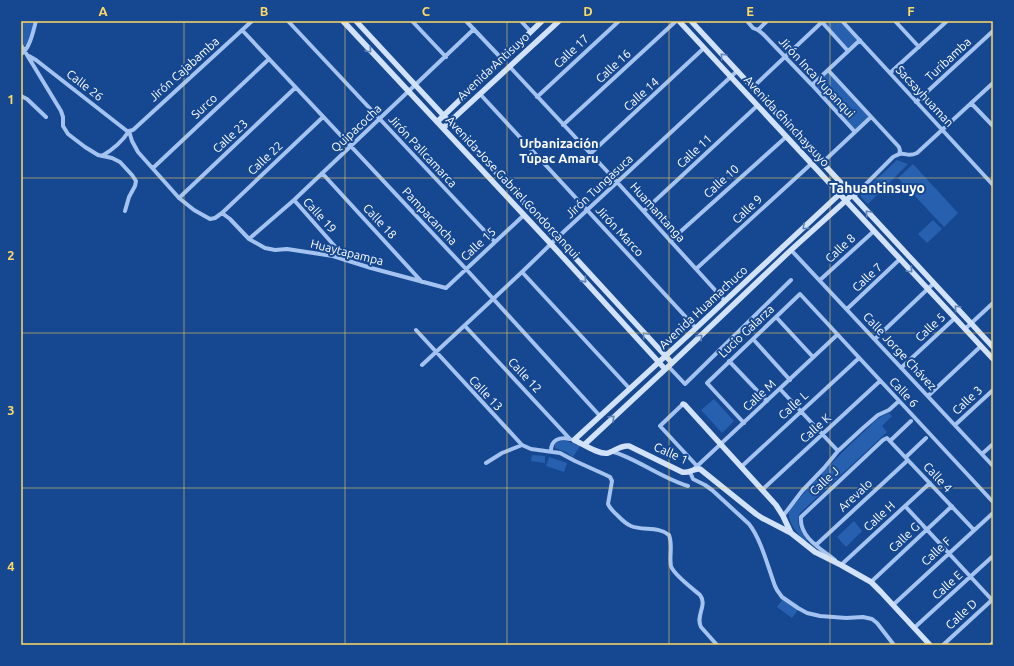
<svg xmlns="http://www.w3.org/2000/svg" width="1014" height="666" font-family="Ubuntu,sans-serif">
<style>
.green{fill:#2860b0}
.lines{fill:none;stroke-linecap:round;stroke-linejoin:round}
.street{stroke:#a4c3f0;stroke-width:4}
.secondary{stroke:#d2e2fb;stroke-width:5.5}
.oneway{stroke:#6185bb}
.grid{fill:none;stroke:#ffd863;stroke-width:1;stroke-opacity:0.55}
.labels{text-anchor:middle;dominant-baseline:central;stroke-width:4;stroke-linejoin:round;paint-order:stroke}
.street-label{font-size:12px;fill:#fff;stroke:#164791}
.neighbourhood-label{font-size:13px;font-weight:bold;fill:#fff;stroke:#164791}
.quarter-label{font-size:14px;font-weight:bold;fill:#fff;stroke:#164791}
.neatline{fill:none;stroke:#ffd863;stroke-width:1.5}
.grid-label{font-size:13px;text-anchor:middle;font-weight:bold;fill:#ffd863}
</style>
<rect width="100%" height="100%" fill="#164791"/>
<!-- green -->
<path class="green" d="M21,21H34L27,45L24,46L21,43Z
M825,21H839L857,40L848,48L824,22Z
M828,72L869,116L854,130L814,85Z
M897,160L908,164L868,204L861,197V194Z
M913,164L958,213L944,227L898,178Z
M933,220L942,229L927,243L918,234Z
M714,399L734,421L722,433L701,410Z
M889,413L892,416L882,426L887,432L800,513C795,523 801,532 807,540L805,542C799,535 787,522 789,512C790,507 797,502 800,498C823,470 850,445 876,420L880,417Z
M560,441H567L580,446L573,457L566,452L555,448V444Z
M532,455L545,456V463L531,461Z
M549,457L567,463L564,472L546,466Z
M854,521L862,531L846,547L837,537Z
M783,599L798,610L792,618L777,607Z"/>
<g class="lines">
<!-- street -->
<path class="street" d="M288,21L495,242
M412,21L446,57
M466,21L502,59
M521,21L531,32
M747,21L753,28L758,30L763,34L812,85L855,132
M821,21L848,51
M842,21L993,185
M895,21L919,47
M242,30L466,269L600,416
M758,30L767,21
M21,45L61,111L63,117V126L68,134L85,147L98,155L112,158L120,162L132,175L136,181L135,186L129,197L125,211
M21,54C30,49 33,31 36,21
M29,56L36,60L127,131H129
M509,66L617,182L725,301
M828,70L899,147L900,151L899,154
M890,73L947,21
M812,85L860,40
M752,88L822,22
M480,94L696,328
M21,96L27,99L46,117
M537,97L619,21
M916,102L993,31
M971,103L993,126
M563,125L676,21
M129,131L132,141L138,152L179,198L194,210L210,219L215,218L222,213L323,117
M129,131L133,130L252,21
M590,154L704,48
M102,156C112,150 122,142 129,131
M822,163L871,117
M153,168L269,59
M322,173L422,282
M853,197L893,157C893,157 899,154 900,154C907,153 908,157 917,153L993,83
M179,198L295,88
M294,200L339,251L346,260
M644,211L757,106
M222,213L230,219L249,239L265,248L275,250L287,249L333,256L371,268L446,288L524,215
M249,239L294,200L474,29
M670,241L786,137
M791,250L993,466
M696,269L811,164
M522,272L630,389
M820,280L874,231
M847,309L900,259
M776,317L813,357
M465,326L570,439
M965,329L993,303
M416,330L522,445L531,449L560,453L575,461L606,475L610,477L612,481L608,504C610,509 614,512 618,516C622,520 626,524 631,526C642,531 659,526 669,535C673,545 669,556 671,566C673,574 693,589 700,595C708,605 695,616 701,627L717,645
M753,339L790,380
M875,339L934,283
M729,361L767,401
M422,365L522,272L557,238L737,71
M668,366L685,384L791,280
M901,368L955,318
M780,389L838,451
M928,396L981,346
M683,404L661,425L660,426L697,466
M744,423L707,383L800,294L993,502
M955,425L993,390
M890,441L911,421
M551,451C551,439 560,437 570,439
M611,451C638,459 661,478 688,486
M982,454L993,444
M906,457L926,438
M486,463L502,453L522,445
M741,467L859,358
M694,469L837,335
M690,472L693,479L705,485L712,490L749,524C761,539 768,567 775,586L777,590L782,597L798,608L807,613L820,616L846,618L863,617L872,619L877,623L894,645
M762,490L880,381
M905,506L993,601
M783,516L802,491L824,468L838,451L863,428L878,415L889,410L899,401
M816,545L908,460
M835,560C821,549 799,537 801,517L883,440L887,438L974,530
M840,564L841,565L930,483
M871,582L952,506
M893,605L993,513
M914,628L993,556
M943,645L993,599"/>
<!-- secondary -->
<path class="secondary" d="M343,21L551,244L665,369
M356,21L557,238L672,363
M679,21L993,359
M691,21L993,347
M437,122L542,21
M443,128L559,21
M683,404L685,405L776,505L783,516L791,533L815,552L841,565L871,582L881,592L930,645
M584,445L672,363L791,250L852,195
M791,533L762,518L756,514L700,469C693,468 689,474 682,472L629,446C620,445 615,451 608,453C599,455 583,444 574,440L696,328L846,188
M992,645L993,644"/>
</g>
<!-- one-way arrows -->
<defs><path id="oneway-chevron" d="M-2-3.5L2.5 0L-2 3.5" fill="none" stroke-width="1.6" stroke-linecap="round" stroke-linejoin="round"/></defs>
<g class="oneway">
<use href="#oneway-chevron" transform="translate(369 50) rotate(47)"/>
<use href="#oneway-chevron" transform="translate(723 56) rotate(-133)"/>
<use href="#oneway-chevron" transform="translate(868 213) rotate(-133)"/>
<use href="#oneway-chevron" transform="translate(805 227) rotate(137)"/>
<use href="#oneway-chevron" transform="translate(910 270) rotate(47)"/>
<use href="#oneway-chevron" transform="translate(584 280) rotate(48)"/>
<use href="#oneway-chevron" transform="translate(957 308) rotate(-133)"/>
<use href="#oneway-chevron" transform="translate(645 335) rotate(-132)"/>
<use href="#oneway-chevron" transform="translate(700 337) rotate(-44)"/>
<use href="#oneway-chevron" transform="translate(612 418) rotate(-43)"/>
</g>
<!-- grid -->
<path class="grid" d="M184,21V645M345,21V645M507,21V645M669,21V645M830,21V645M21,178H993M21,333H993M21,488H993"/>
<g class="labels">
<!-- street labels -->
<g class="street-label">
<text transform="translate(571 51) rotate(-43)">Calle 17</text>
<text transform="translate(948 59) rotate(-43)">Turibamba</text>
<text transform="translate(493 66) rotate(-43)">Avenida Antisuyo</text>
<text transform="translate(613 66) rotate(-43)">Calle 16</text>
<text transform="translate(184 69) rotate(-42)">Jirón Cajabamba</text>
<text transform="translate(817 77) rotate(47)">Jirón Inca Yupanqui</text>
<text transform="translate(85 85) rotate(38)">Calle 26</text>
<text transform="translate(641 94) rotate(-42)">Calle 14</text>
<text transform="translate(925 96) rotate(47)">Sacsayhuaman</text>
<text transform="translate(204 106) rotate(-43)">Surco</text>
<text transform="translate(787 121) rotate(47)">Avenida Chinchaysuyo</text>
<text transform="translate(356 128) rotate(-43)">Quipacocha</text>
<text transform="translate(230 136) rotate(-43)">Calle 23</text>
<text transform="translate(423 151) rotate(47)">Jirón Pallcamarca</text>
<text transform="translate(694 151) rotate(-43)">Calle 11</text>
<text transform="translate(265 158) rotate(-43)">Calle 22</text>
<text transform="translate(721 181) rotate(-42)">Calle 10</text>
<text transform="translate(599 186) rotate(-43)">Jirón Tungasuca</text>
<text transform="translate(513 187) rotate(47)">Avenida Jose Gabriel Condorcanqui</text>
<text transform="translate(747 209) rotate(-43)">Calle 9</text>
<text transform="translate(658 212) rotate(48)">Huamantanga</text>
<text transform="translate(320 215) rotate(48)">Calle 19</text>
<text transform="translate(430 216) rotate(47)">Pampacancha</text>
<text transform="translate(380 221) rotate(47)">Calle 18</text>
<text transform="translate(620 231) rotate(47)">Jirón Marco</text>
<text transform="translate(478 244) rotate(-43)">Calle 15</text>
<text transform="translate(840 248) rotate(-43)">Calle 8</text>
<text transform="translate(347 252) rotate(14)">Huaytapampa</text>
<text transform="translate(867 277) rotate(-43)">Calle 7</text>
<text transform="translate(703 307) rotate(-43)">Avenida Huamachuco</text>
<text transform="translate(930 327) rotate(-43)">Calle 5</text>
<text transform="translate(746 331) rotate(-43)">Lucio Galarza</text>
<text transform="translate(900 351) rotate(47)">Calle Jorge Chávez</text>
<text transform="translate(525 375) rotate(47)">Calle 12</text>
<text transform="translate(904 392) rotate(47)">Calle 6</text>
<text transform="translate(486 393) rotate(47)">Calle 13</text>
<text transform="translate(759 395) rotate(-43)">Calle M</text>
<text transform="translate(967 400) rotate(-43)">Calle 3</text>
<text transform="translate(793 405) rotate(-42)">Calle L</text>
<text transform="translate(815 428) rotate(-42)">Calle K</text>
<text transform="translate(671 453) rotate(24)">Calle 1</text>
<text transform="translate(938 477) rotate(47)">Calle 4</text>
<text transform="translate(824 481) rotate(-43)">Calle J</text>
<text transform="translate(855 495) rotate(-43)">Arevalo</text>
<text transform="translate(879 516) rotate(-43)">Calle H</text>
<text transform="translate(904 537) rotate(-43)">Calle G</text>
<text transform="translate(936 551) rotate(-43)">Calle F</text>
<text transform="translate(947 585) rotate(-42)">Calle E</text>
<text transform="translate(961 614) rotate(-43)">Calle D</text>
</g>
<!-- neighbourhood labels -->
<g class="neighbourhood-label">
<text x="559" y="143">Urbanización<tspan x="559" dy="15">Túpac Amaru</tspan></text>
</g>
<!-- quarter labels -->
<g class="quarter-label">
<text x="877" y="188">Tahuantinsuyo</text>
</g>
</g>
<!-- border -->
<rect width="1014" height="666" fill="none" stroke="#164791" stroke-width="44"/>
<rect x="22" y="22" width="970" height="622" class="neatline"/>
<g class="grid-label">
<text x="103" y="16">A</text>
<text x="264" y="16">B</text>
<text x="426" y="16">C</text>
<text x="588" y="16">D</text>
<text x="750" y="16">E</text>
<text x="911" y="16">F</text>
<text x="11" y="104">1</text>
<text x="11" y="260">2</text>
<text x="11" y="415">3</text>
<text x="11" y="571">4</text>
</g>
</svg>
